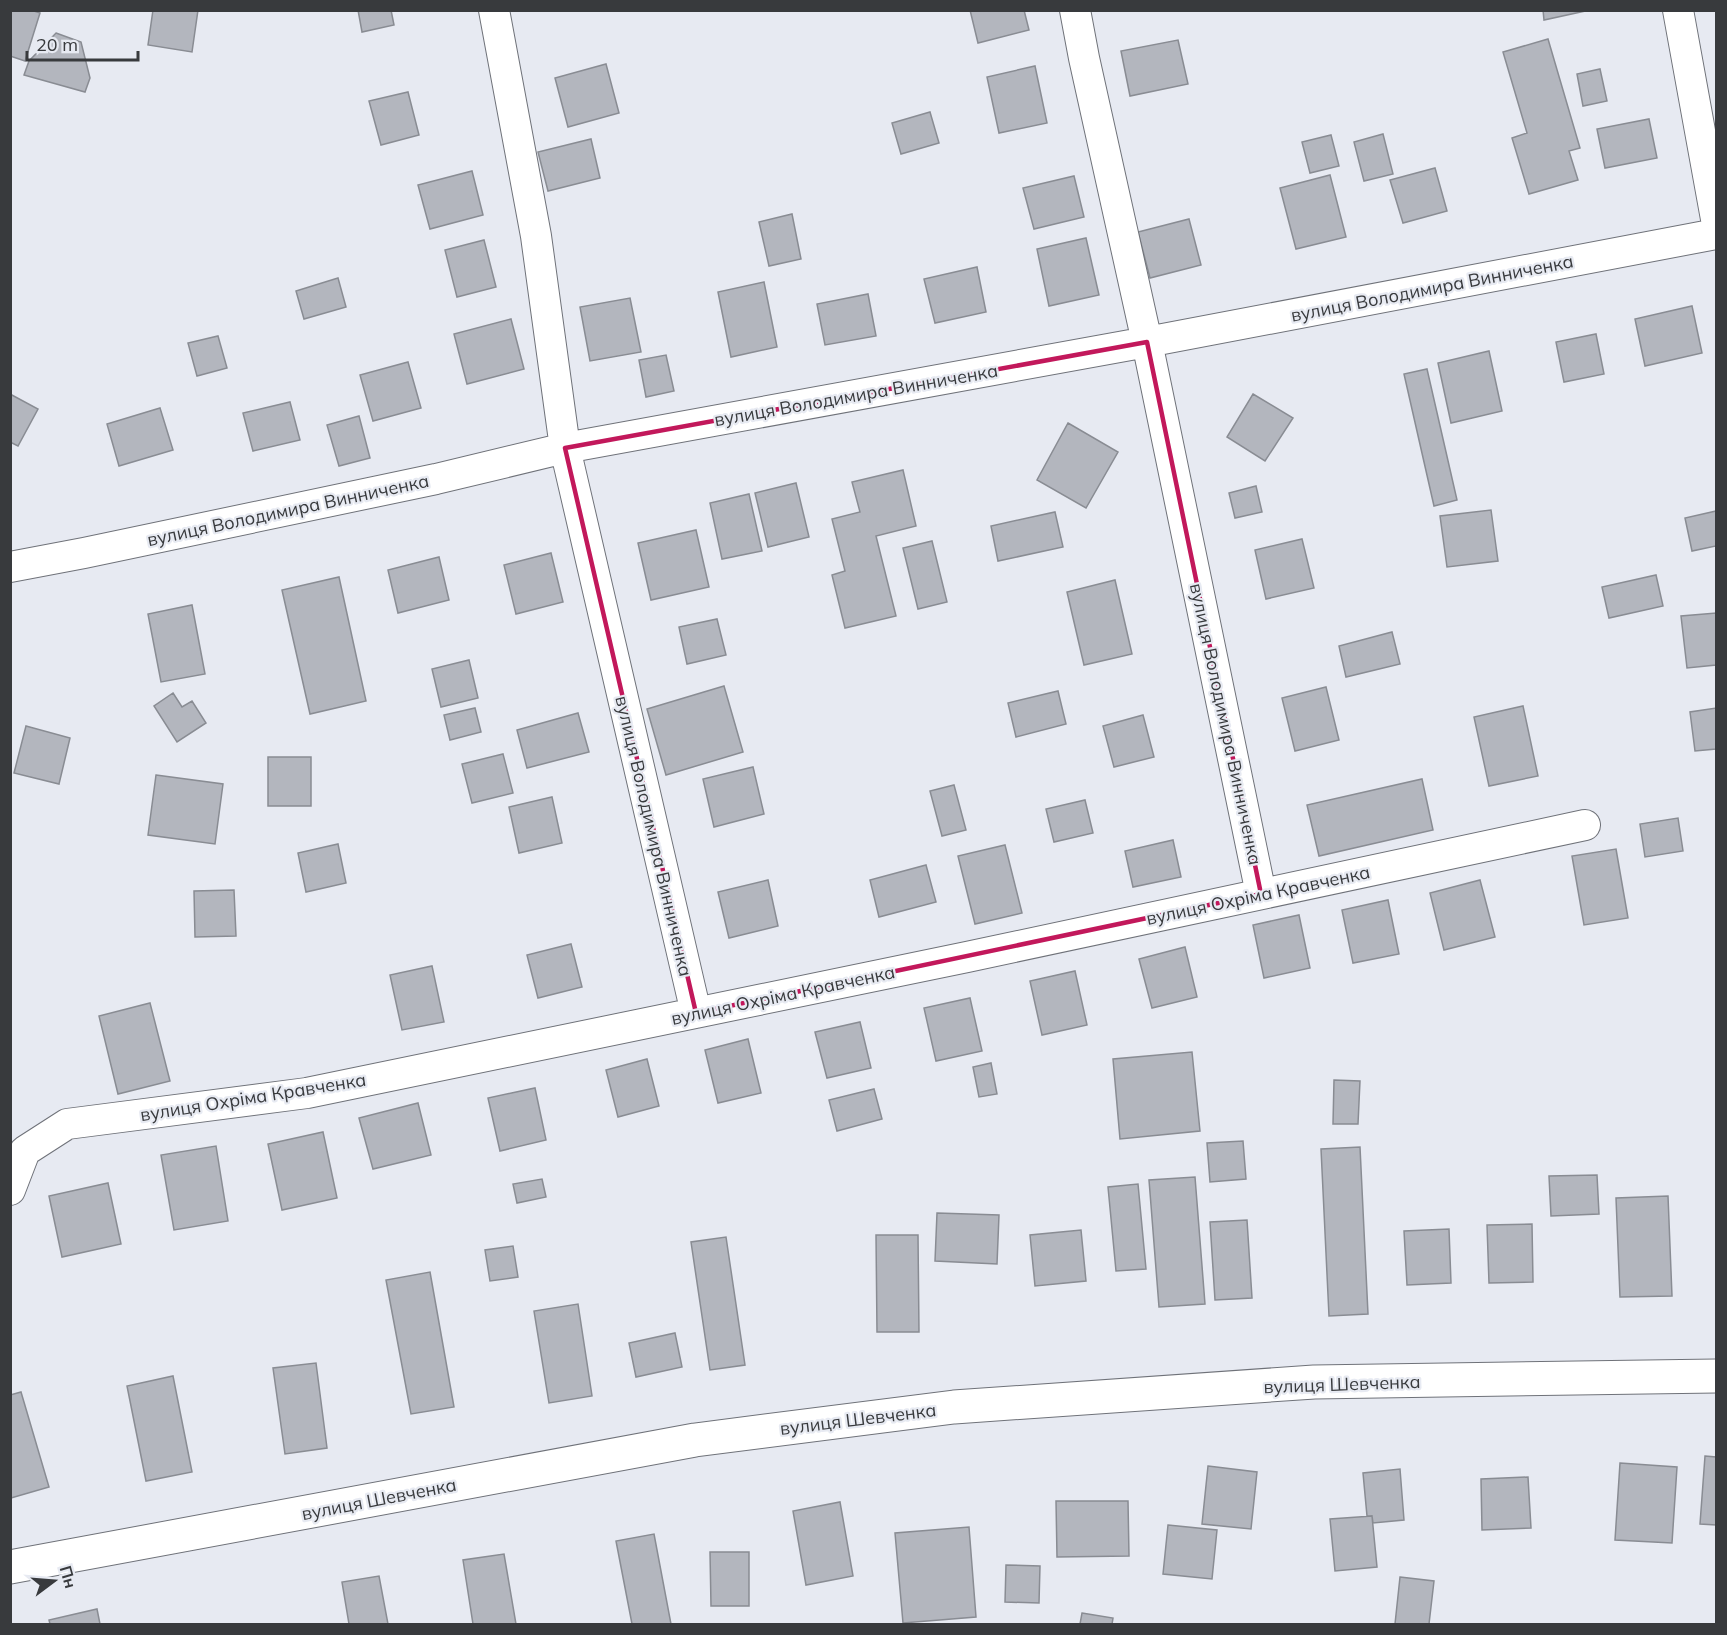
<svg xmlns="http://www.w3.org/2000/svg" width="1727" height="1635" font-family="Mulish,sans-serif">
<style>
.building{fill:#b3b6be;stroke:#898c93;stroke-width:1.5}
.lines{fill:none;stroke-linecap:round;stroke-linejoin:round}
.street-casing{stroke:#6f7279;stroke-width:32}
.secondary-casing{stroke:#6f7279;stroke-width:35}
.street{stroke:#fff;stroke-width:30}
.secondary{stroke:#fff;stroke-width:33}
.marked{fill:none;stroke:#c2185b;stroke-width:4.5;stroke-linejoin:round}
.labels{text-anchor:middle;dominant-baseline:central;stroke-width:4.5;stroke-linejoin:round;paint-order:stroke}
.street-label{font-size:18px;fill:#383a3d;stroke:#e7eaf2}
</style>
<rect width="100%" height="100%" fill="#e7eaf2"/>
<!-- building -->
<path class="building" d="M10,10H31L40,13L25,61L10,56Z
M153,10H198L192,52L148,45Z
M358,10H391L394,25L362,32Z
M970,10H1024L1029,30L978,43Z
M1543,10H1590L1544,20Z
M56,33L81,42L90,78L85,92L24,75L29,61Z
M1548,39L1580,148L1569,151L1578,180L1529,194L1512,138L1527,133L1503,52Z
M1178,40L1188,84L1130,96L1121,51Z
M606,64L619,113L568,127L555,78Z
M1035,66L1047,123L999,133L987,77Z
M1600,69L1607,101L1583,106L1577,74Z
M408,92L419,135L381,145L369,101Z
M930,112L939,143L901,154L892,123Z
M1649,119L1657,158L1605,168L1597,129Z
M1383,134L1393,174L1364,181L1354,142Z
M1331,135L1339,166L1310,173L1302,142Z
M591,139L600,178L548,191L538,152Z
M1435,168L1447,211L1403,223L1390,180Z
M472,171L483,215L430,229L418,185Z
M1330,175L1346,237L1296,249L1280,188Z
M1074,176L1084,217L1034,229L1023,188Z
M792,214L801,259L769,266L759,222Z
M1189,219L1201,265L1150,278L1138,232Z
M1086,238L1099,295L1049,306L1037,249Z
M484,240L496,287L457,297L445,250Z
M977,267L986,312L935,323L924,279Z
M338,278L346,307L304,319L296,291Z
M764,282L777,347L731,357L718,292Z
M868,294L876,336L825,345L817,304Z
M630,298L641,352L590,361L580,307Z
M1692,306L1702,353L1645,366L1635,319Z
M511,319L524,369L467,384L454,334Z
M1596,334L1604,374L1564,382L1556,342Z
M218,336L227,368L197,376L188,343Z
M1489,351L1502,411L1451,423L1438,363Z
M666,355L674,391L646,397L639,360Z
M408,362L421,408L373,421L360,375Z
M1427,369L1457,500L1434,506L1404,374Z
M10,394L38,409L18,446L10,442Z
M1253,394L1293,418L1265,461L1227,437Z
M290,402L300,440L253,451L243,413Z
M160,408L173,450L119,466L107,424Z
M359,416L370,458L339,466L327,425Z
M1068,423L1118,452L1086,508L1037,480Z
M903,470L916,526L876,536L896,616L845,628L832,575L845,571L832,519L860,512L852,482Z
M796,483L809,537L768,547L755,493Z
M1256,486L1262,512L1235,518L1229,493Z
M749,494L762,551L722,559L710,503Z
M1491,510L1498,561L1447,567L1440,516Z
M1716,511V546L1692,551L1685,518Z
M1055,512L1063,547L998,561L991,526Z
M696,530L709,587L651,600L638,543Z
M1302,539L1314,588L1266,599L1255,550Z
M932,541L947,602L918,609L903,548Z
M551,553L563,602L516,614L504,565Z
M439,557L449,600L398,613L388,570Z
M1656,575L1663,606L1609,618L1602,587Z
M339,577L366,701L310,714L282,590Z
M1115,580L1132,654L1084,665L1067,592Z
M192,605L205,674L161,682L148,614Z
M1716,613V665L1687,668L1681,616Z
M717,619L726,655L687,664L679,627Z
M1392,632L1400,664L1346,677L1339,646Z
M469,660L478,698L441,707L432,669Z
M724,686L743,752L666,775L647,709Z
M1326,687L1339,740L1295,751L1282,698Z
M1058,691L1066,724L1016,737L1008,703Z
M173,693L182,707L192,701L206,723L177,742L154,706Z
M1523,706L1538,776L1489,786L1474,717Z
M475,708L481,732L450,740L444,715Z
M1716,708V749L1695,751L1690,712Z
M578,713L589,752L527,768L517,730Z
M1143,715L1154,757L1114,767L1103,726Z
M26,726L70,738L59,784L14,773Z
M503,754L513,793L472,803L462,764Z
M268,757H311V806H268Z
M753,767L764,814L714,827L703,779Z
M156,775L223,784L215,844L148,835Z
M1422,779L1433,830L1319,856L1307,805Z
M954,785L966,830L942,836L930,791Z
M552,797L562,843L519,853L509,807Z
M1085,800L1093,833L1054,842L1046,809Z
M1678,818L1683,851L1645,857L1640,824Z
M1173,840L1181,877L1133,887L1125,851Z
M338,844L346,883L306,892L298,853Z
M1005,845L1022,913L975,924L958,856Z
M1616,849L1628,918L1584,925L1572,856Z
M926,865L936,902L879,917L870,880Z
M768,880L778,926L729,938L718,892Z
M1480,880L1495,937L1444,950L1430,893Z
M234,890L236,936L195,937L194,891Z
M1388,900L1399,954L1353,963L1342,910Z
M1299,915L1310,968L1264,978L1253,925Z
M571,944L582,987L538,998L527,955Z
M1185,947L1197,997L1152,1008L1139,959Z
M432,966L444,1022L402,1030L390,975Z
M1075,971L1087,1025L1042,1035L1030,981Z
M970,998L982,1051L936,1061L924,1008Z
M150,1003L170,1081L118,1094L99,1016Z
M860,1022L871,1068L827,1078L815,1032Z
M748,1039L761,1093L718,1103L705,1050Z
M1192,1052L1200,1131L1120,1139L1113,1059Z
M647,1059L659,1106L618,1117L606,1070Z
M991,1063L997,1094L979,1097L973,1067Z
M1334,1080L1360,1081L1358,1124H1333Z
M535,1088L546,1140L500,1151L488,1098Z
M874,1089L882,1119L837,1131L829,1100Z
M418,1103L431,1155L373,1169L359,1118Z
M323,1132L337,1198L282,1210L268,1144Z
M1243,1141L1246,1179L1210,1182L1207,1143Z
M216,1146L228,1221L174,1230L161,1155Z
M1360,1147L1368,1314L1329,1316L1321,1149Z
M1597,1175L1599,1214L1551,1216L1549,1176Z
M1195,1177L1205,1304L1159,1307L1149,1180Z
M542,1179L546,1197L517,1203L513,1184Z
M108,1183L121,1244L62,1257L49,1196Z
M1138,1184L1146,1269L1116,1271L1108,1187Z
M1668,1196L1672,1296L1620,1297L1616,1198Z
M937,1213L999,1215L997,1264L935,1261Z
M1247,1220L1252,1298L1215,1300L1210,1222Z
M1532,1224L1533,1282L1489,1283L1487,1225Z
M1449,1229L1451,1283L1407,1285L1404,1231Z
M1081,1230L1086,1281L1035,1286L1030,1235Z
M876,1235H918L919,1332H877Z
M726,1237L745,1365L710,1370L691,1242Z
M513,1246L518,1277L490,1281L485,1250Z
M430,1272L454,1407L411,1414L386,1280Z
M578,1304L592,1396L549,1403L534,1311Z
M675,1333L682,1367L636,1377L629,1343Z
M316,1363L327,1448L285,1454L273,1368Z
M173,1376L192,1472L146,1481L127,1386Z
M21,1392L49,1487L11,1498L10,1395Z
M1705,1456L1716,1457V1525L1700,1524Z
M1620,1463L1677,1467L1672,1543L1615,1540Z
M1208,1466L1257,1472L1251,1529L1202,1524Z
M1400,1469L1404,1520L1373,1523L1372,1516H1367L1363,1473Z
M1528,1477L1531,1528L1482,1530L1481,1479Z
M1056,1501H1128L1129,1556L1057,1557Z
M840,1502L853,1576L806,1585L793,1511Z
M1372,1516L1377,1567L1335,1571L1330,1519Z
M1168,1525L1217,1530L1212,1579L1163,1574Z
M969,1527L976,1617L903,1623L895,1533Z
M654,1534L671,1624H632L616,1541Z
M710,1552H749V1606H711Z
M504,1554L516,1624H473L463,1560Z
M1006,1565L1040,1566L1039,1603L1005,1602Z
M379,1576L388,1624H349L342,1582Z
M1400,1577L1434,1581L1429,1624H1395Z
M97,1609L100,1624H50L49,1620Z
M1082,1613L1113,1618L1112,1624H1080Z"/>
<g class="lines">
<!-- street casing -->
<g class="street-casing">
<path id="street" d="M494,10L536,236L565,448L696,1013
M1075,10L1084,58L1147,342L1261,894
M1678,10L1716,219
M10,567L84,553L436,479L565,448L1147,342L1716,234
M10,1190L25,1151L67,1124L307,1093L967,957L1585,825"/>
</g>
<!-- secondary casing -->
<g class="secondary-casing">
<path id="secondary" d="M10,1567L695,1440L954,1407L1314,1382L1716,1376"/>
</g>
<!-- street -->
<use href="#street" class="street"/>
<!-- secondary -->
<use href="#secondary" class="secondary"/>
</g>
<!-- marked area -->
<path class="marked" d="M1147,342L1261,894L696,1013L565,448Z"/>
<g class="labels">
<!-- street labels -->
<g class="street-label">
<text transform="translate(1432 288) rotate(-11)">вулиця Володимира Винниченка</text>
<text transform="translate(856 395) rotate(-10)">вулиця Володимира Винниченка</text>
<text transform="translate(288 510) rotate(-12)">вулиця Володимира Винниченка</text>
<text transform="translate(1226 724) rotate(78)">вулиця Володимира Винниченка</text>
<text transform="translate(654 836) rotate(77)">вулиця Володимира Винниченка</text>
<text transform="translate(1258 895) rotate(-12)">вулиця Охріма Кравченка</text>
<text transform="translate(783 995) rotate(-12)">вулиця Охріма Кравченка</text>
<text transform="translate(253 1097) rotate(-9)">вулиця Охріма Кравченка</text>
<text transform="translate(1342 1384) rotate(-2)">вулиця Шевченка</text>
<text transform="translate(858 1419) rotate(-7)">вулиця Шевченка</text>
<text transform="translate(379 1499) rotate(-11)">вулиця Шевченка</text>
</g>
</g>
<!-- border -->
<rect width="1727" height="1635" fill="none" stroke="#383a3d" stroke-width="24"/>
<!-- north arrow -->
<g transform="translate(54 1581) rotate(74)" stroke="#e7eaf2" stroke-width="4.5" paint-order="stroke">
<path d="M0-4.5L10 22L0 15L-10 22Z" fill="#383a3d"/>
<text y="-9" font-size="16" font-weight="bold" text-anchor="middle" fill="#383a3d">Пн</text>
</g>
<!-- scale -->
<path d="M27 51v9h111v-9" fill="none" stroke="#383a3d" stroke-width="3"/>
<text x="36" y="51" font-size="18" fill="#383a3d" stroke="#e7eaf2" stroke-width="4.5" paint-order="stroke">20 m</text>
</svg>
